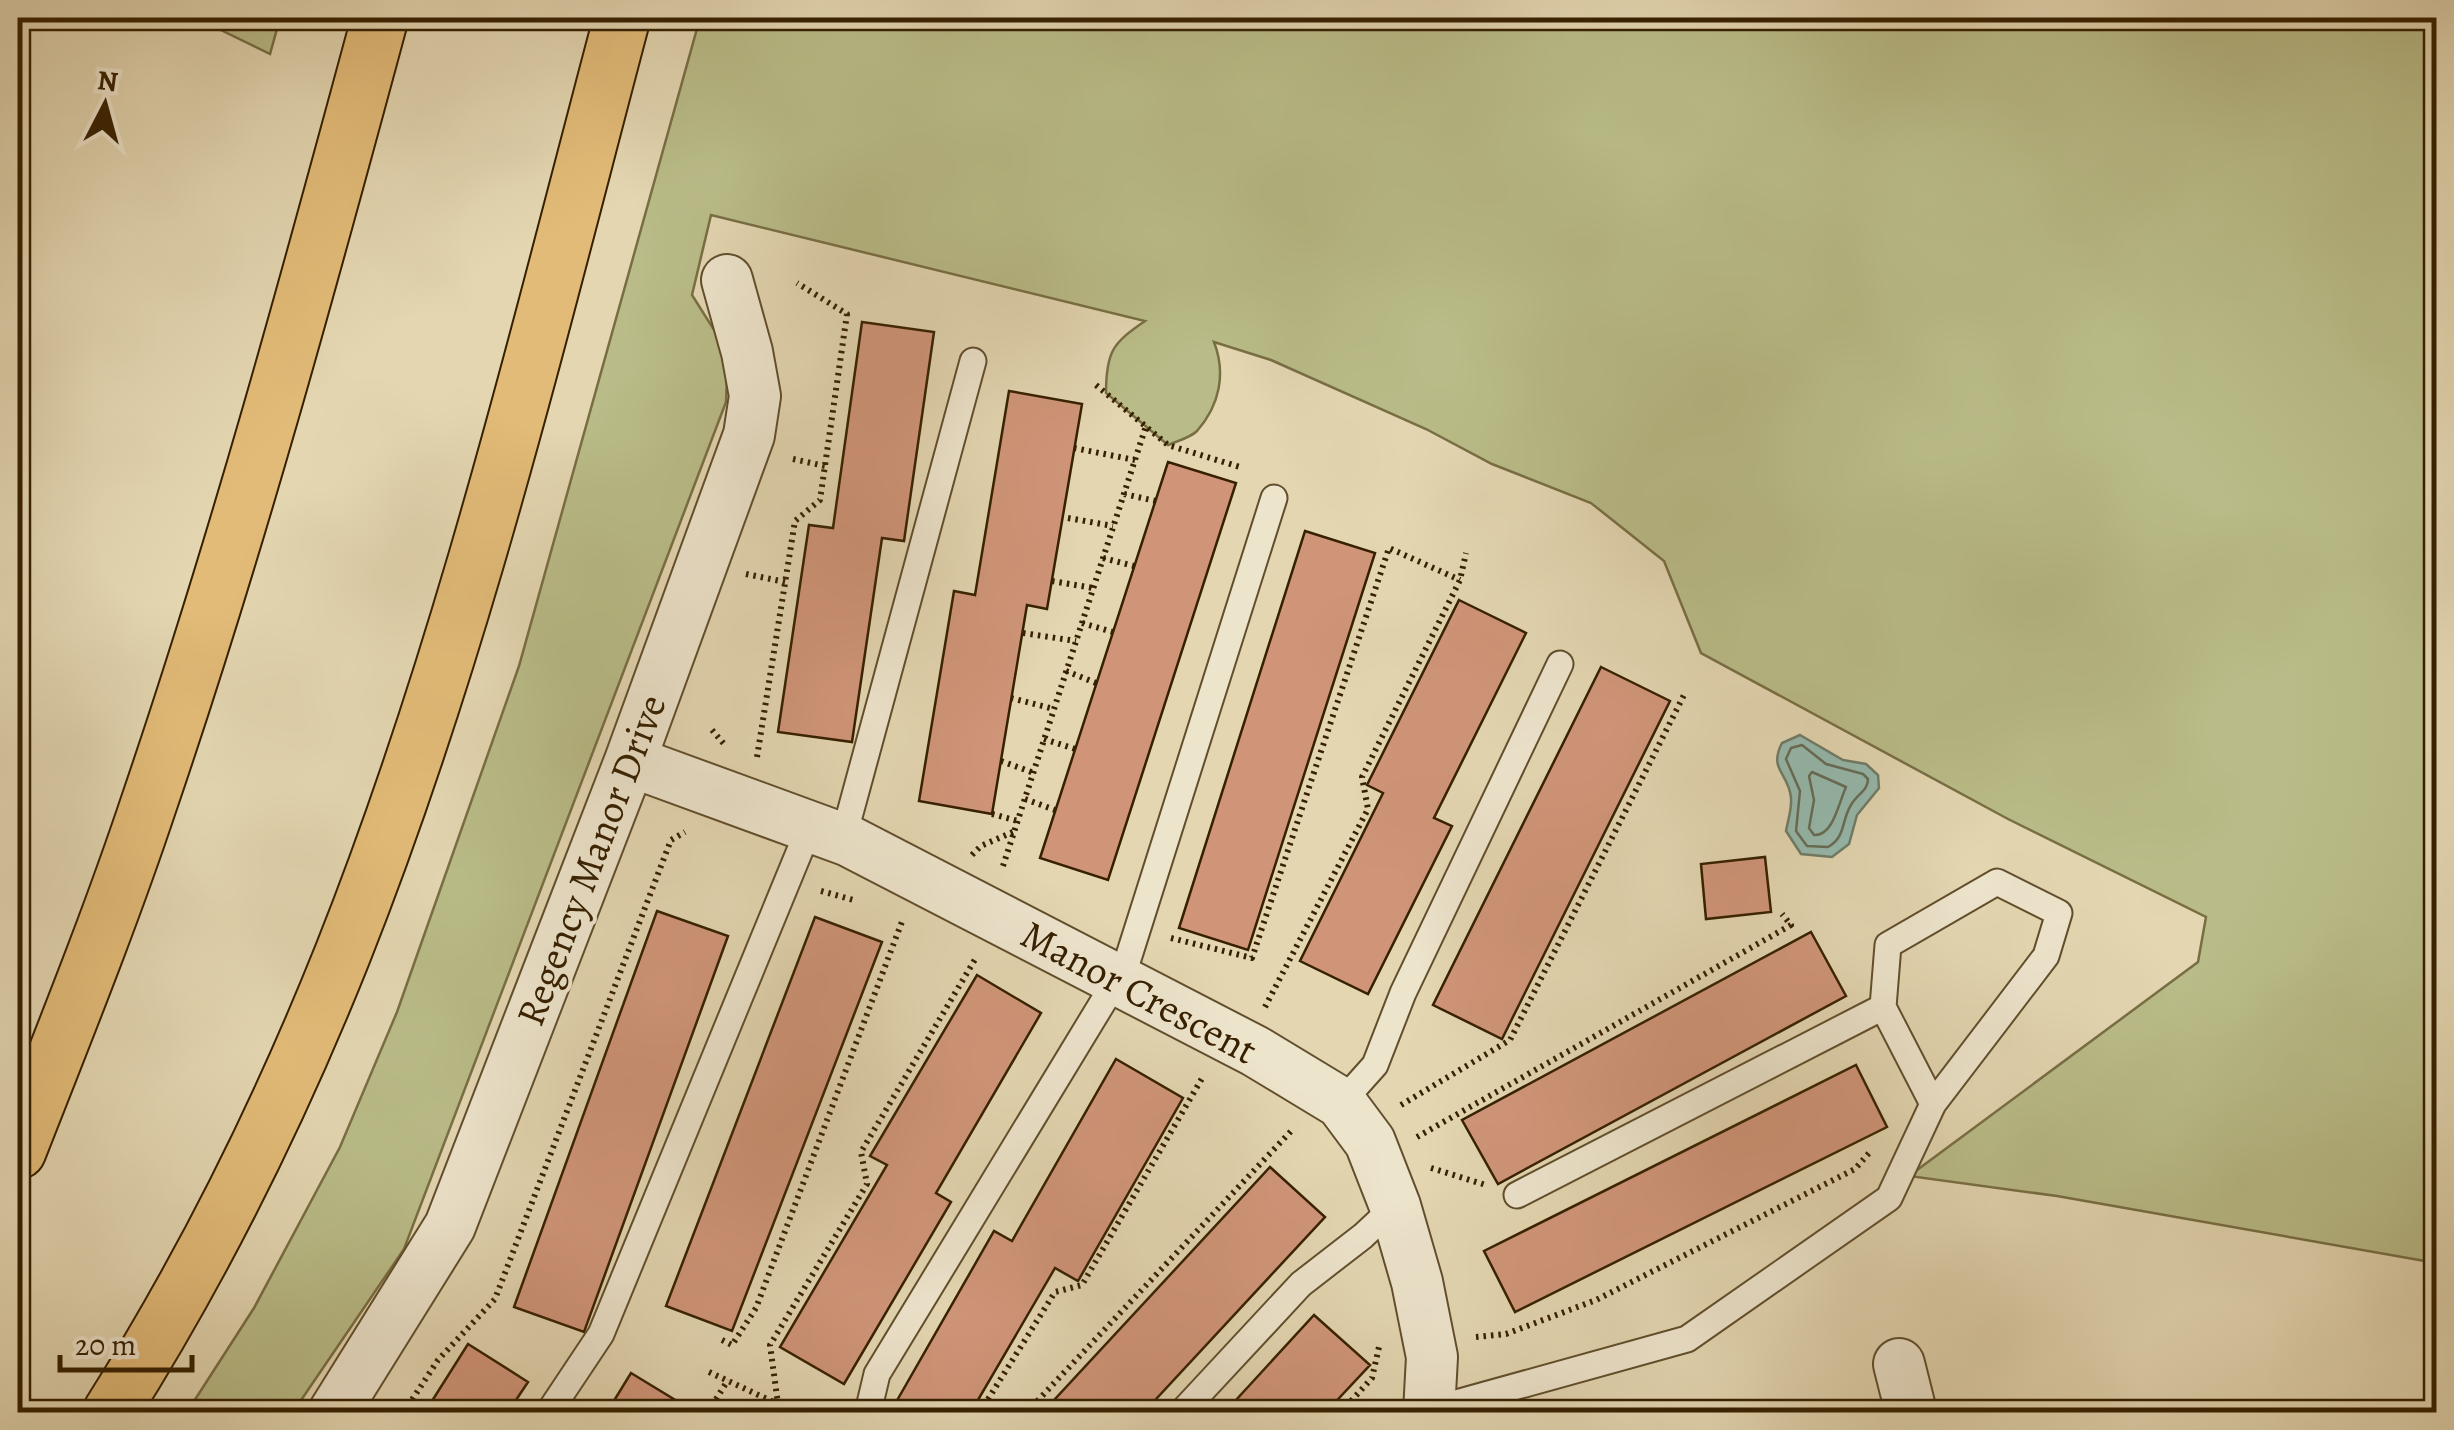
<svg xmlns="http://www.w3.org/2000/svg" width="2454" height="1430" font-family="Alegreya,serif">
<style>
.green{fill:#b9bc88;stroke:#786e44;stroke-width:2.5}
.water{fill:#95b9ad;stroke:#6f7c68;stroke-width:2.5}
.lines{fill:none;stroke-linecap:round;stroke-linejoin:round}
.shore{stroke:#666c56;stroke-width:2.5}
.building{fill:#d09579;stroke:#362000;stroke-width:2.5}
.lane-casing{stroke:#614e2c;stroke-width:29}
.street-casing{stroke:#614e2c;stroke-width:54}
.highway-casing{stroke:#362000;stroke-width:59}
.path{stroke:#362000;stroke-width:6;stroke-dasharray:2.5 5;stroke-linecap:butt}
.lane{stroke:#ede4cc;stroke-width:25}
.street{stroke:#ede4cc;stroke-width:50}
.highway{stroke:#e2bb78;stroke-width:55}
.labels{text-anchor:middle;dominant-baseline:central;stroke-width:8;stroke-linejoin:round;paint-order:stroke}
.street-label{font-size:40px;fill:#362000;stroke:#ede4cc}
</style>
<rect width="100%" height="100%" fill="#e3d6b1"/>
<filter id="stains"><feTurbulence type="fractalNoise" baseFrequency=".002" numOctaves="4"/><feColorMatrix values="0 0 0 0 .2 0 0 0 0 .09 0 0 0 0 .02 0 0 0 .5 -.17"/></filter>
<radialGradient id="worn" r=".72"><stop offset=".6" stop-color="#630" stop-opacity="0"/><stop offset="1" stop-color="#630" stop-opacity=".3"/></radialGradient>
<!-- green -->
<path class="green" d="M196,18H280L270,54Z
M700,18H2436V1263L2057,1196L1909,1176L2198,962L2206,917L2008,819L1701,653L1664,561L1591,503L1492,464L1426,429L1271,360L1214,342C1226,373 1220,405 1197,431C1190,438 1177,441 1168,445L1106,393C1106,351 1113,343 1145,321L711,215L692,295L728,352L726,402L404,1249L293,1412H187L254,1308L340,1147L397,1012L519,666Z"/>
<!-- water -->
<path class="water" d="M1800,735L1843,760L1866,764L1878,775L1879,788L1857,815L1849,844L1832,857L1801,854L1786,831C1788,820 1792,809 1791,798C1789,773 1768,770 1782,743Z"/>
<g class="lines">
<!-- shore -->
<path class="shore" d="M1802,745L1826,764L1863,774L1868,779C1868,791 1857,794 1851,805C1841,821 1846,837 1828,847L1807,846L1796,831L1800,791L1786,759L1791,748Z
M1812,772L1846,787C1838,805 1833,836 1814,835L1809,828L1814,800L1809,776Z"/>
</g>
<!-- building -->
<path class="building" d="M862,322L934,332L904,541L882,538L852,742L778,732L809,525L833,528Z
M1009,391L1082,404L1047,609L1027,605L992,814L919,801L954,591L975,595Z
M1168,462L1236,483L1108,880L1040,858Z
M1305,531L1375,553L1248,950L1179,928Z
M1459,600L1526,633L1434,818L1452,826L1368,994L1300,961L1383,793L1367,785Z
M1601,667L1670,701L1502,1039L1433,1005Z
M1765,857L1771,912L1706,919L1701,864Z
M657,911L728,936L584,1332L514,1307Z
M815,917L882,942L732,1331L666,1306Z
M1811,932L1846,996L1498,1184L1462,1120Z
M977,975L1041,1013L936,1193L951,1202L844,1384L780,1347L887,1165L870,1156Z
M1116,1059L1183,1098L1078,1281L1055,1268L971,1412L891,1411L994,1231L1012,1241Z
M1856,1065L1887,1127L1515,1312L1484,1251Z
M1270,1167L1325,1217L1144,1412H1043Z
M1314,1315L1370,1365L1326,1412H1225Z
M468,1344L528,1382L508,1412H425Z
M631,1373L695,1412H607Z"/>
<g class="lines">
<!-- lane casing -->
<g class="lane-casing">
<path id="lane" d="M843,839L973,361
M1121,981L1274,498
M1341,1103L1375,1065L1403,993L1560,664
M1517,1195L1883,1007
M1431,1410L1687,1339L1889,1198L1933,1104L1883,1007L1888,945L1997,882L2059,913L2046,956L1933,1104
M549,1412L601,1334L810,826
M868,1412L877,1374L1117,979
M1182,1412L1301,1284L1363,1236L1395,1206"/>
</g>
<!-- street casing -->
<g class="street-casing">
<path id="street" d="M630,761L849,841L1255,1051L1341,1103L1370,1142L1395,1206L1417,1282L1432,1357L1429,1412
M1899,1364L1911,1412
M334,1412L450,1226L630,761L749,435L755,396L747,352L727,280"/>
</g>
<!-- highway casing -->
<g class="highway-casing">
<path id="highway" d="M18,1151C63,1036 110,920 149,803C237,545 309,281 380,18
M111,1412C202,1268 280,1111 343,953C463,651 539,331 622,18"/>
</g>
<!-- path -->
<path class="path" d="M1096,385L1168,445L1243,468
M1074,448L1135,460
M793,459L825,466
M1124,494L1156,501
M1068,518L1113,526
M1103,558L1134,566
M746,574L785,582
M1052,581L1093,588
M1082,623L1113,632
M1023,633L1076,641
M1066,671L1096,683
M1011,698L1054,709
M712,730L724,744
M1044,739L1075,749
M757,757L795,521L820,500L847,314L797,283
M1001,761L1034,773
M1025,799L1055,810
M992,814L1018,821
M972,855L981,846L1013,832
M1003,866L1146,426
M821,891L857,901
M1171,938L1252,958L1389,548L1460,580
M1265,1007L1368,809L1362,777L1460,580L1466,553
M1401,1105L1510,1040L1684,695
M1417,1137L1791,925L1782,914
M1431,1168L1486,1185
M1476,1337L1506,1334L1596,1300L1855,1169L1869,1153
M722,1340L732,1345L756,1308L903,919
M709,1372L795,1412
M404,1412L438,1360L495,1299L671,840L685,832
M708,1412L728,1380
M773,1412L778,1404L770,1345L867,1184L861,1152L977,956
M980,1412L1055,1292L1082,1285L1204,1075
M1027,1412L1293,1129
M1341,1412L1372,1378L1379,1347"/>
<!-- lane -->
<use href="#lane" class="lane"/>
<!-- street -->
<use href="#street" class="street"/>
<!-- highway -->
<use href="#highway" class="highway"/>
</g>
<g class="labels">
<!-- street labels -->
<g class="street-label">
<text transform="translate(591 860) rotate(-69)">Regency Manor Drive</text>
<text transform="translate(1139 992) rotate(28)">Manor Crescent</text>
</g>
</g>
<!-- margin -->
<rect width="2454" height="1430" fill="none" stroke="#e3d6b1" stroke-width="60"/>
<rect x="20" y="20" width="2414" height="1390" fill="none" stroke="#362000" stroke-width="5"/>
<rect x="30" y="30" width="2394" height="1370" fill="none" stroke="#362000" stroke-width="2.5"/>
<!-- north arrow -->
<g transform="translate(105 105) rotate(6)" stroke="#ede4cc" stroke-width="8" paint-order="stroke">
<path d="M0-8L18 38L0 25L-18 38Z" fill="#362000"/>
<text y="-15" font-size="28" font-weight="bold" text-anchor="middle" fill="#362000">N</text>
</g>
<!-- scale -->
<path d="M60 1355v15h132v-15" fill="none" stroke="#362000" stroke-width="5"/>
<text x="75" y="1355" font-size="30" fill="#362000" stroke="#ede4cc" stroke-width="8" paint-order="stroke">20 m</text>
<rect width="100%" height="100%" filter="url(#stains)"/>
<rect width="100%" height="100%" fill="url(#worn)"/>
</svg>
